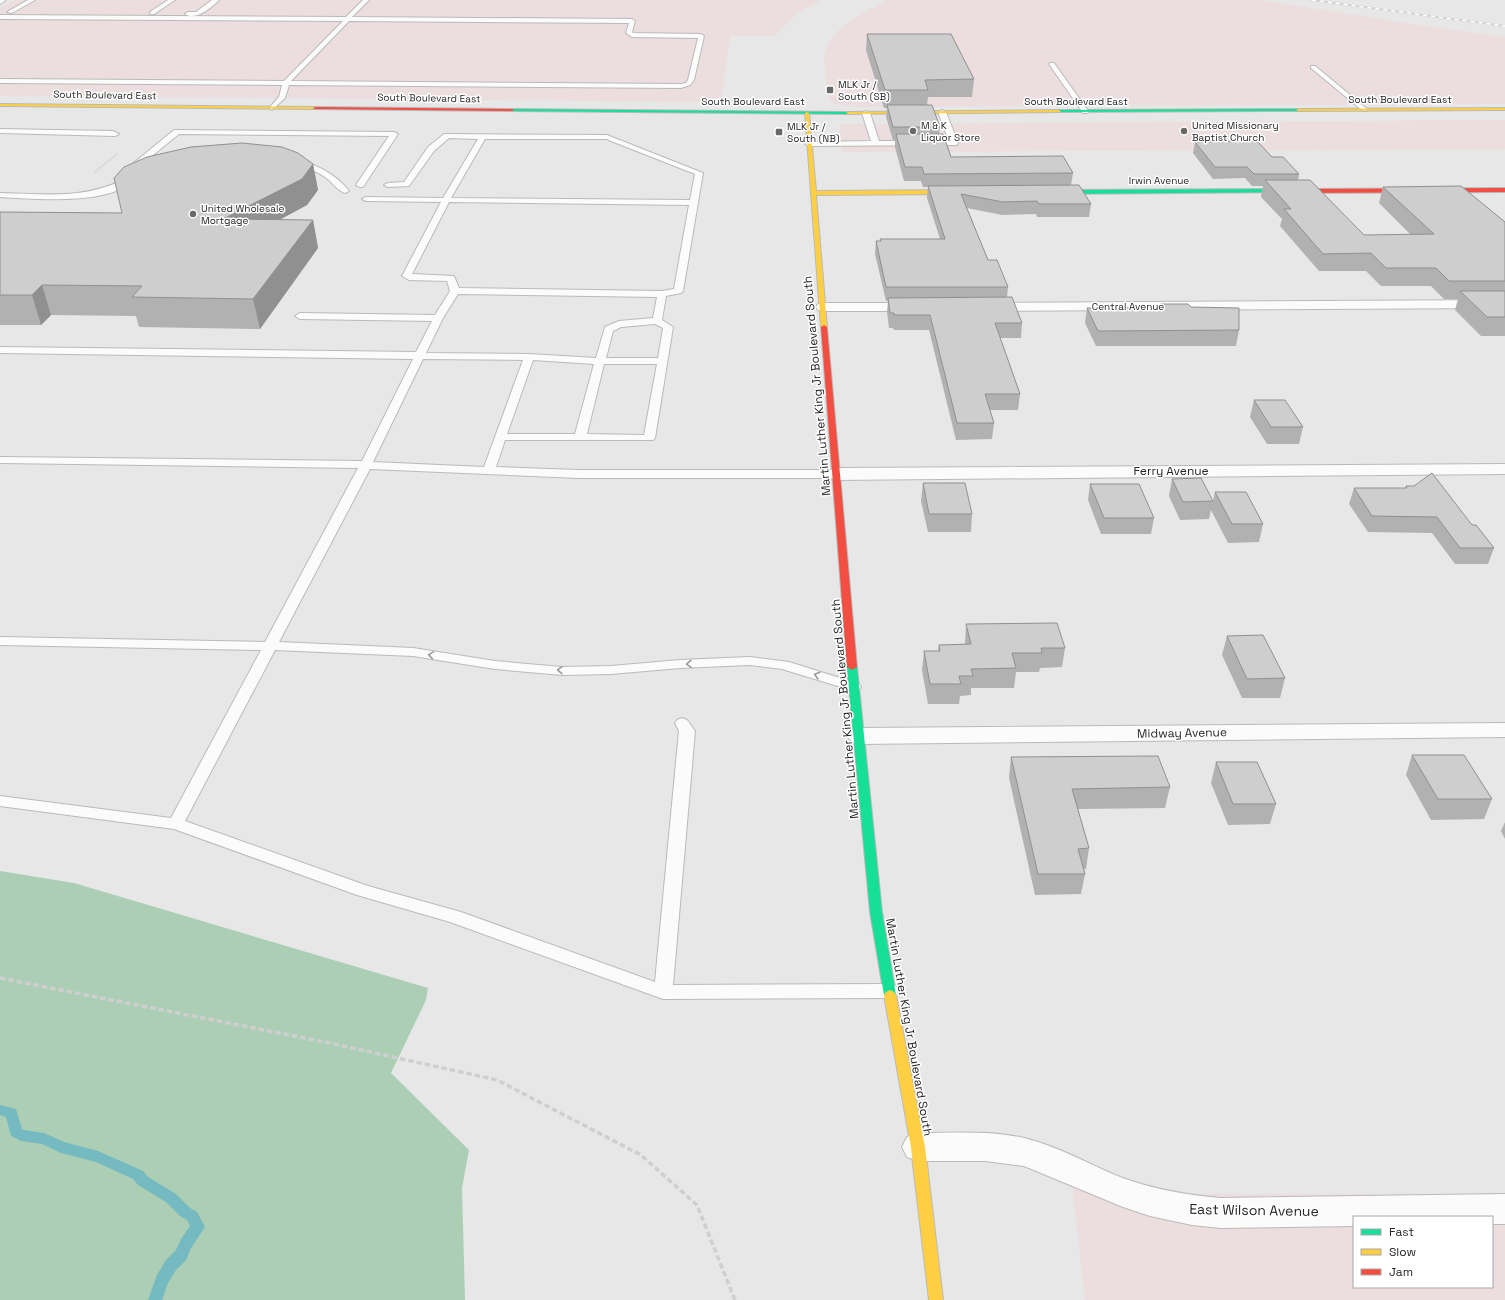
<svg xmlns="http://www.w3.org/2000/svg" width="1505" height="1300" font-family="'Space Grotesk',sans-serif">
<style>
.industrial{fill:#ecdddf;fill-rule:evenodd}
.forest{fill:#acceb5}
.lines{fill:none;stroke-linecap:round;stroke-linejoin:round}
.stream{fill:#74bac0;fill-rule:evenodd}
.lane-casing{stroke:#bababa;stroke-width:2}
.street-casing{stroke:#bababa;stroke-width:2}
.fast-casing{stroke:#bababa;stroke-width:2}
.slow-casing{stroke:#bababa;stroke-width:2}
.jam-casing{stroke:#bababa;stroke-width:2}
.path-far1{stroke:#cfcfd0;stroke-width:1.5;stroke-dasharray:2 1;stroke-linecap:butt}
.path{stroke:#cfcfd0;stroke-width:3.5;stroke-dasharray:5.5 3;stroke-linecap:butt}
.lane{fill:#fbfbfb;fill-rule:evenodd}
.street{fill:#fbfbfb;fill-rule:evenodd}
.fast{fill:#16e098;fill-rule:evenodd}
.slow{fill:#ffcf43;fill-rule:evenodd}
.jam{fill:#f24e42;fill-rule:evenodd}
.rail-casing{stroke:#d3d3d3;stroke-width:2}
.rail{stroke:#fff;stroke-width:1.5;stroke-dasharray:4;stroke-linecap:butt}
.wall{fill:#b1b1b1}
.shaded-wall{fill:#909090}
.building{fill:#cecece;stroke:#909090}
.oneway{stroke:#9b9b9b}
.poi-dot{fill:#696969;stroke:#fff;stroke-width:1.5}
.labels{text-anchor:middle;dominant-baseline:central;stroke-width:3;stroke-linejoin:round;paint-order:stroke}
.far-poi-label{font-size:10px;fill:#252525;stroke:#fff;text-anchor:start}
.far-street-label{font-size:10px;fill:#252525;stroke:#fff}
.street-label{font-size:12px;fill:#252525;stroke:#fff}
.near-street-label{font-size:14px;fill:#252525;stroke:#fff}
</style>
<rect width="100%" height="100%" fill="#e7e7e7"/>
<!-- industrial -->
<path class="industrial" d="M15,0H821L796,14L775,36H730L721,102L0,96V8Z
M889,0H1260L1412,24L1505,37V104L868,107L845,106L832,103L828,97L824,57L829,43L835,34L843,26L859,15Z
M1505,120V149L841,152L840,124Z
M1069,1159L1166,1194H1505V1300H1085ZM1354,1217H1492V1287H1354Z"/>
<!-- forest -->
<path class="forest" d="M0,871L74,883L428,988L426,1000L391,1073L469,1150L462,1188L465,1300H0Z"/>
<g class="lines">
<!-- stream -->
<path class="stream" d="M0,1105L16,1109L22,1129L24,1130L44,1133L64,1142L98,1151L143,1171L148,1177L176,1194L190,1208L197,1212L205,1227L191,1248L186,1260L176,1270L168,1283L162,1300H148L157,1275L166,1260L176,1250L181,1239L190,1226L187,1220L180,1216L166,1202L138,1185L133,1179L96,1162L61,1153L42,1144L21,1141L11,1136L6,1117L0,1115Z"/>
<!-- lane casing -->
<g class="lane-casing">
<path id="lane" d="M28,0H35L12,13L7,12Z
M168,0H175L154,14H150V12Z
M212,0H219C211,8 196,21 185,14L188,12H196Z
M363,0H369L352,17L632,19L635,21L632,32L633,33L701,34L704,36L694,80L690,85L681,88L289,85L285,98L272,110L269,108L279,97L282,85L0,83V79L284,81L343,21L0,19V15L346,17ZM349,21L629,23L626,33L632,37L698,38L688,80L686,83L681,84L291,81Z
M1050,63H1054L1089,112L1087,113H1083L1049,64Z
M1311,66H1315L1367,109V111H1363L1311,68Z
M942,110L946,112L958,143L957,145L809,146L805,144L809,142L871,141L862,113L866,111L870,113L879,141H949L938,112Z
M0,129L113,131L119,134L115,136L0,133Z
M174,130L394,132L398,134L363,187H360L356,185L389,136L179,134L137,168V172H131L129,168L130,166Z
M444,134L607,135L703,173L683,291L681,293L666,296L662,320L673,327L655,438L653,440H505L496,467L578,470H837L841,472L843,474L841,476L837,478H578L370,469L279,642L413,648L495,661L562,667L611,666L680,660L750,657L789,662L859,684L861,687L859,690L854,691L782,669L750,665L680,668L611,674L562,675L495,669L413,656L275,650L185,821L368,886L461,912L655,982L679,731L675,723L677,720L682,718L687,720L695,731L673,985L889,984L896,986L898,991L896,996L889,998L663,999L450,922L357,895L174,829L0,806V796L171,818L261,650L0,645V637L265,642L358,468L0,463V457L362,461L413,359L0,353V347L416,352L432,321L300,319L295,316L300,313L435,315L450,291L447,281L409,280L402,276L441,202L366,201L362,199L366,197L443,198L478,139L449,138L434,151L409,186L388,187L384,185L388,183L404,182L428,147ZM485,139H607L611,141L695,174L690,200L451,198ZM449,202L689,205L674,289L662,291L459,288L454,276L412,274ZM458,294L657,297L653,318L619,321L605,327L596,358L529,354L426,353L443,318ZM655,324L663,328L658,358H606L613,331L621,327ZM423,359L523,360L484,467L373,462ZM533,360L594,364L575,434H507ZM604,364H657L644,435L587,434Z
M292,162C312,159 338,176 349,191L345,193C338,191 332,182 325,177C315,170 304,168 292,166Z
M129,177H135L136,179C110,206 34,199 0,197V193C46,194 87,200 129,177Z"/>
</g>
<!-- street casing -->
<g class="street-casing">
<path id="street" d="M0,0H6L0,4Z
M1505,300V308L986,311L981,310L979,307L981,304L986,303Z
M823,303H918L923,304L925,307L923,310L918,311H823L818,310L816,307L818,304Z
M1505,464V474L837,480L830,478L828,474L830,470L837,468Z
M1505,723V737L859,744L851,741L847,736L851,731L859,728Z
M918,1133C953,1133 990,1130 1024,1138C1058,1146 1088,1164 1120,1177C1152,1189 1187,1195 1221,1198L1505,1194V1224H1492V1217H1354V1226L1221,1228L1192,1225L1150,1216L1123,1207L1024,1166L985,1161H918L907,1157L902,1147L907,1137Z"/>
</g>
<!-- fast casing -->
<g class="fast-casing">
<path id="fast" d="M512,109L848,112L850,113L848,114L510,111Z
M1298,109L1300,111L1059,112L1057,111L1059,110Z
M1299,189L1302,191L1301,192L1054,194L1051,192L1054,190Z
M852,664L857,667L882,912L896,995L894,998L890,1000L886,998L884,995L870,912L847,667Z"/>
</g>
<!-- slow casing -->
<g class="slow-casing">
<path id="slow" d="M0,104L315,107L317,108L315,109L0,106Z
M1505,108V110L1298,111L1296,110L1298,109Z
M1059,110L1061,112L848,114L846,113L848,112Z
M807,112L809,113L816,191L958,190L961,192L958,194L816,195L827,327L824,329L821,327L805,113Z
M890,990L894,992L896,995L925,1147L943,1300H929L911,1147L884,995L886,992Z"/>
</g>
<!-- jam casing -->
<g class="jam-casing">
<path id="jam" d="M315,107L512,109L514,110L512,111L313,109Z
M1505,188V192L1299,193L1296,191L1299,189Z
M824,325L827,327L857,667L852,670L847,667L821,327Z"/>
</g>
<!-- path-far1 -->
<path class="path-far1" d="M95,172L118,153"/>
<!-- path -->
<path class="path" d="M0,978L325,1042L497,1080L641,1155L697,1205L735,1300"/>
<!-- lane -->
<use href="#lane" class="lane"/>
<!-- street -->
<use href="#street" class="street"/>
<!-- fast -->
<use href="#fast" class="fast"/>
<!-- slow -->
<use href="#slow" class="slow"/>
<!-- jam -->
<use href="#jam" class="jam"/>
<!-- rail casing -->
<g class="rail-casing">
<path id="rail" d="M1312,0L1505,26"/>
</g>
<!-- rail -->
<use href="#rail" class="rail"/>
</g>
<!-- wall -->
<path class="wall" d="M867,34L974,79L972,97H928L927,105L940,127L939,134L951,157L1073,173L1071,185L1091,204L1089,217H1037L1036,214L1002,215L967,208L988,260L1008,287L1007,297L1022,323L1021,338H1000L1020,394L1018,410H990L994,423L992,439L956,440L929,330H894L893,328H889L887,312L888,301H886L875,254L876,241H880V239H940L927,198L928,187H923L921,181H904L895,147V140H893L886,117L887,108H884L866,50Z
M1195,142L1272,157L1299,174L1298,180L1364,235H1411L1379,203L1383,187L1505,222V336H1481L1455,310L1458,299H1444L1431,286H1381L1366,271H1319L1280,226L1282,219L1261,197L1263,186H1252L1245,178L1213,179L1193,153Z
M313,164L318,190L307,205L279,220H313L318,248L260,329L139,327L136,316L51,315L41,325H0V212L122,213Z
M1160,304L1191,307L1239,330L1236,346H1096L1085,323L1087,308L1160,307Z
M1254,400L1303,427L1299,444H1267L1250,417Z
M1172,479L1213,501L1215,492L1263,524L1259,542L1228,543L1211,510L1209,519L1180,520L1169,496Z
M923,483L972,514L971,532H928L921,501Z
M1090,484L1154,518L1151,534H1101L1088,500Z
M1406,486L1472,525L1494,548L1488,564H1455L1432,533L1368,532L1349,504L1354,488H1405Z
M966,624L1065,648L1062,667L1040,668L1039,672H1016L1014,688H971V695L960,696L959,704H928L922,670L924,651H938L939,645L965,644Z
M1227,636L1285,678L1280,698H1242L1222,655Z
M1412,755L1492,799L1484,819L1431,820L1406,775Z
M1011,757L1170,787L1165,808L1078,809L1089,848L1086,869H1083L1085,874L1081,894L1035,895L1009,778Z
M1216,762L1276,804L1270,824L1228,825L1211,783Z
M1505,822V839L1501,831Z"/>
<!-- shaded-wall -->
<path class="shaded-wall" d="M313,164L318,190L307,205L229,247L223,219Z
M313,220L318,248L260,329L253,299Z
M42,285L51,315L41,325L32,295Z"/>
<!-- building -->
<path class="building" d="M867,34H951L974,79L925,80L928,90H885Z
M887,105H932L940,127H893Z
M896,134H943L951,157L1063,156L1073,173L924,174L922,167H905Z
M1257,141L1272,157H1283L1299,174H1254L1247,167H1215L1195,142Z
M242,143L282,147L298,153L313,164L302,179L223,219L313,220L253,299L132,297L142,286L42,285L32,295H0V212L122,213L114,178L124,167L147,157L191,147Z
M1265,180H1310L1364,235L1434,234L1383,187L1461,186L1505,222V281H1449L1436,268H1386L1371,253L1323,254L1284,209H1291Z
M1079,185L1091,204H1039L1037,201L1003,202L961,194L988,260H997L1008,287H886L876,241H881L880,239H945L928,186Z
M1460,291H1505V317H1487Z
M1012,297L1022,323H995L1020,394H985L994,423H957L930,315H894V313H890L888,298Z
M1160,304H1188L1191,307L1239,308V330L1098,331L1087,308L1162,307Z
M1254,400H1285L1303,427H1271Z
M1432,473L1472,525H1476L1494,548H1460L1437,517L1372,516L1354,488H1407L1406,486H1414Z
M1201,478L1213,501L1183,502L1172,479Z
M923,483H965L972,514H929Z
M1090,484H1139L1154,518H1104Z
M1215,492H1246L1263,524H1232Z
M1057,623L1065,648H1041L1042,653H1012L1016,668L971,669L973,676H959L961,684H930L924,651H940L939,645L971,644L966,624Z
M1263,635L1285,678L1247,679L1227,636Z
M1412,755H1464L1492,799H1438Z
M1158,756L1170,787L1072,789L1089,848L1078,849L1085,874H1038L1011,757Z
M1216,762H1257L1276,804H1233Z"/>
<!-- one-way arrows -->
<defs><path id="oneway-chevron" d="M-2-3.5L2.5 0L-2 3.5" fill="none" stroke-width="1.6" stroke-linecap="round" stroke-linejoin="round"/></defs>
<g class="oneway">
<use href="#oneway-chevron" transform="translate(431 655) rotate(-171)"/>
<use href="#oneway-chevron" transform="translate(689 664) rotate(177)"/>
<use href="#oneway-chevron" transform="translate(560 670) rotate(-178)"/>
<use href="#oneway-chevron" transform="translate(817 675) rotate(-163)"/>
</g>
<!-- markers -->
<g class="poi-dot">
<rect x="826" y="86" width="8" height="8" rx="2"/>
<circle cx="913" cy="131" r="4"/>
<circle cx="1184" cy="131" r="4"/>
<rect x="775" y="128" width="8" height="8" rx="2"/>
<circle cx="193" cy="214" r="4"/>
</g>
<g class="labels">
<!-- far-poi labels -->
<g class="far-poi-label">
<text x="838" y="84">MLK Jr /<tspan x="838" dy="12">South (SB)</tspan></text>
<text x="921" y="125">M &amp; K<tspan x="921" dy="12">Liquor Store</tspan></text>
<text x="1192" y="125">United Missionary<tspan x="1192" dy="12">Baptist Church</tspan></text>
<text x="787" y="126">MLK Jr /<tspan x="787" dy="12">South (NB)</tspan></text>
<text x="201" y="208">United Wholesale<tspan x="201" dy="12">Mortgage</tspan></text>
</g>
<!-- far-street labels -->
<g class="far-street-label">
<text transform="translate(105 95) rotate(1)">South Boulevard East</text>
<text transform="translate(429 98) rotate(1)">South Boulevard East</text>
<text x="1400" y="99">South Boulevard East</text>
<text x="753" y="101">South Boulevard East</text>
<text x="1076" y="101">South Boulevard East</text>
<text x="1159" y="180">Irwin Avenue</text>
<text x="1128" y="306">Central Avenue</text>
</g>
<!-- street labels -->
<g class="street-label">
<text transform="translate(817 386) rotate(-95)">Martin Luther King Jr Boulevard South</text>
<text x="1171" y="471">Ferry Avenue</text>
<text transform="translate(845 709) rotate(-95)">Martin Luther King Jr Boulevard South</text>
<text transform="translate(1182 733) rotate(-1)">Midway Avenue</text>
<text transform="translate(909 1027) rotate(80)">Martin Luther King Jr Boulevard South</text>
</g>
<!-- near-street labels -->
<g class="near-street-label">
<text transform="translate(1254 1210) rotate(1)">East Wilson Avenue</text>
</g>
</g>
<!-- legend -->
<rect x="1353" y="1216" width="140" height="72" fill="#ffffff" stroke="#a8a8a8"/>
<rect x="1361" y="1229" width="20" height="6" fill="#16e098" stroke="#a8a8a8"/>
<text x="1389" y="1236" font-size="12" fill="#252525">Fast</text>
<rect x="1361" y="1249" width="20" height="6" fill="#ffcf43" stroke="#a8a8a8"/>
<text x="1389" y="1256" font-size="12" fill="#252525">Slow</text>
<rect x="1361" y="1269" width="20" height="6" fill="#f24e42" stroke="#a8a8a8"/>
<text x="1389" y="1276" font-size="12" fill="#252525">Jam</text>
</svg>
